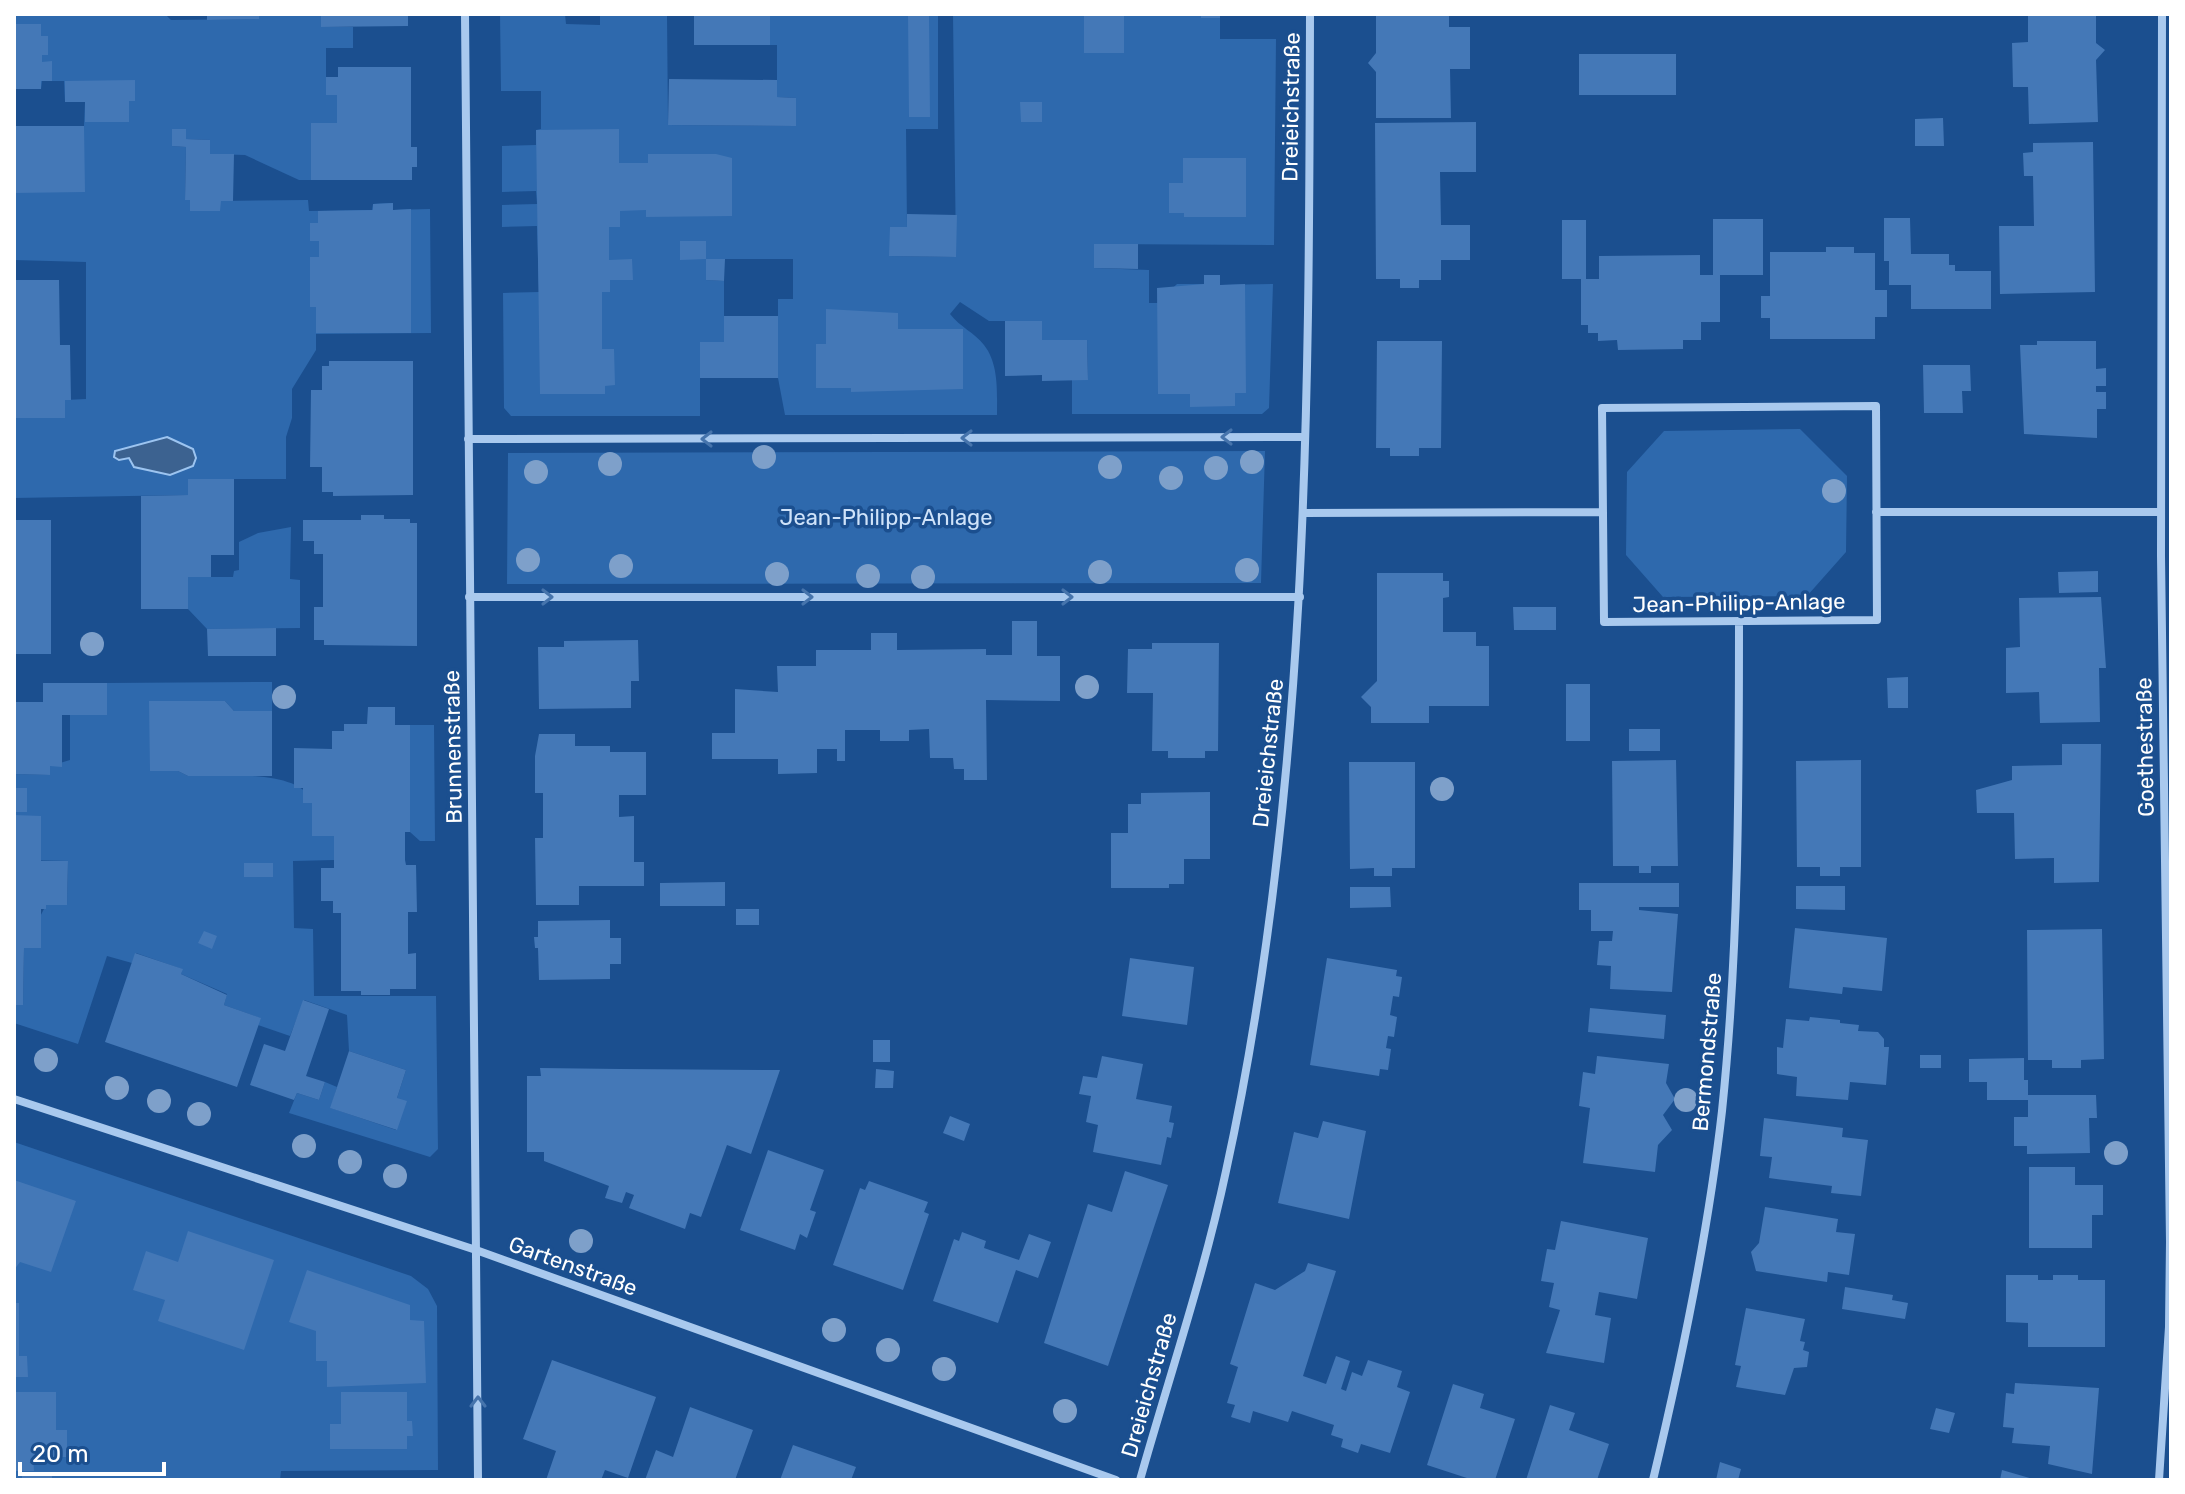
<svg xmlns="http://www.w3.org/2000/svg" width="2185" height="1494" font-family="Rubik,sans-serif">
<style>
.green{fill:#2e69ad}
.water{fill:#3c6290;stroke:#9cc4f0;stroke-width:2}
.building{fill:#4478b7}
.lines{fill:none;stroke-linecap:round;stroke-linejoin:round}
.minor{stroke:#a9c9ee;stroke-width:8}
.tree{fill:#7ea0ca}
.oneway{stroke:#4674ac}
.labels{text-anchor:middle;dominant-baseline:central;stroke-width:7;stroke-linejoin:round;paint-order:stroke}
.street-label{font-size:22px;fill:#fff;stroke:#1b4f8f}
.park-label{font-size:22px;fill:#cfe3fa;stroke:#1b4f8f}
</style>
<rect width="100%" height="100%" fill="#1b4f8f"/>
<!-- green -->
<path class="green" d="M14,14H165L171,20L258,19L259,14H321V27H353V48H326V95H337V123L311,124V180H299L245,155L210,154V140L186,139V129H172V146L186,147L185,200H190V211L221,201L308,200L309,211L372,210L373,204L393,203V210L430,209L431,333L316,334V350L292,389V418L286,437V479H188V495L14,498V418H65V400L86,399V262L14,260V126H84L85,102H65L64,81H42L41,89H14Z
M500,14H565L566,24L600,25V14H667L668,125L795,126L796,98L777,97V45H694V14H938V129H906L907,227L890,228V256L956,257L953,14H1201L1202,18H1220V39H1276L1274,245L1095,244L1094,268L1149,270V303H1157L1177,284H1204V275H1220V285L1273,284L1269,408L1262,414H1072V380L1088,379L1087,340H1042L1041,321H989L960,302L950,314C960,327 975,333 984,345C999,364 997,392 997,415H785L778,378V299H793V259H706V280L724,281V342L700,343V416H511L504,408L503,293L539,292L537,226L502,227V205L537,204L536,191L502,192V146L536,145V130L541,129V91H501Z
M1800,429L1847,476L1846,552L1807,596L1663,597L1626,555L1627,472L1664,431Z
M1265,451L1261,583L507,584L508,453Z
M291,527L290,579L300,580V628L207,629L188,609V577H233L234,571L239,570V542L258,533Z
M272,682V711H234L225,701H150V770L178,771L188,776C218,776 303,768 312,803C314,813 312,826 312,835L334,836V860L293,861L294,928L313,929L314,996H436L438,1149L430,1157L289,1113L297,1093L319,1100L325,1082L337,1087L331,1108L396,1130L397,1098L406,1070L349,1051L347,1015L304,1000L290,1036L258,1025L260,1018L224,1005L227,994L181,974L182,969L136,953L132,963L107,956L78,1044L14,1023V1005L23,1004L24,948L46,905L67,904L68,861L14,860V812H27L14,788V774L50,775V766L70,760V715H107V683Z
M410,725H434L435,841H420L410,832Z
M14,1142L411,1276L428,1289L437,1306L438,1470L281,1471L280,1480H14Z"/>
<!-- water -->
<path class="water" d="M167,437L193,449L196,458L193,466L170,475L134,467L129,458L119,460L114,457L115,451Z"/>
<!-- building -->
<path class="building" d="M207,14H259V19L207,20Z
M321,14H408V26L321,27Z
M694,14H770V45H694Z
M908,14H929L930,117H909Z
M1084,14H1124V53H1084Z
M1201,14H1220V18H1201Z
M1376,14H1449V27H1470V69H1450L1451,118H1376V72L1368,63L1376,53Z
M2028,14H2096V43L2105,50L2096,60L2098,122L2029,124L2028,87H2013L2012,43L2028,42Z
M14,24H41V36H48V55H42V62L52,61V81H41V89H14Z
M1579,54H1676V95H1579Z
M338,67H411V147H417V167H412V180H311V123H337V95H326V77H338Z
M669,79L777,80V97L796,98V126L668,125Z
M135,80V101H129V122H85V102H65V81Z
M1020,102H1042V122H1021Z
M1943,118L1944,146H1915V119Z
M1476,122V172H1440L1441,225H1470V260H1441V280H1419V288H1400V279H1376L1375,123Z
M14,126H84L85,192L14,193Z
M172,129H186V139L210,140V154H234L233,201H221L220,211H190V200H185L186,147L172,146Z
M619,129V163H648V154H716L732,158V216L646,217V210L620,211V227H609V260L632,259L633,280H610V292H602V349H614L615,385L605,386V394H540L536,130Z
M2093,142L2095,292L2000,294L1999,226H2034L2033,176H2024L2023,153L2033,152V143Z
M1183,158H1246V217H1184V213H1169V183H1183Z
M393,203V210L411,209V333H316V307H310V257H319V241H310V223H318V211L373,210V204Z
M907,214L957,215L956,257L889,256L890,227H907Z
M1884,218H1910L1911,254H1949V265H1955V271H1991V309H1911V285H1889V261H1884Z
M1713,219H1763V275H1720V322H1701V340H1683V349L1618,350L1617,340L1598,341V333H1588V325H1581V279H1562V220H1586V279H1599V256L1700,255V275H1713Z
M680,241H706V259L680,260Z
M1094,244H1138V269L1094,268Z
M1826,247H1854V253H1875V290H1887V317H1875V339H1770V318H1761V296H1770V252H1826Z
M706,259H725L724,281L706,280Z
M1204,275H1220V285L1245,284L1246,393H1235V406L1190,407V394H1158L1157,288L1204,284Z
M14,280H59L60,345H70L71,400H65V418H14Z
M826,309L898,313V329H963V389L851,392V388H816V344H826Z
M724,316H778V378H700V342H724Z
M1005,321H1042V340H1087L1088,380L1042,381V375L1005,376Z
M1377,341H1442L1441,448H1419V456H1390V448H1376Z
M2037,341H2096V369L2106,368V386H2096V392H2106V409H2097V438L2024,434L2020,345H2037Z
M329,361H413V495L333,496V492H322V467H310L311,390H322V366H329Z
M1923,365H1970L1971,391H1962L1963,413H1924Z
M188,479H234V555H211V577H188V609H141V496L188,495Z
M361,515H384V519H410V523H417V646L324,645V640H314V607H323V554H314V541H303V520H361Z
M14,520H51V654H14Z
M2098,571V592L2059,593L2058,572Z
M1377,573H1443V581H1449V597L1443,598V632H1476V646H1489V706H1429V723H1371V707L1361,697L1377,681Z
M2101,597L2106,668H2099L2100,722L2040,723L2039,692L2006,693V648L2020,647L2019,598Z
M1513,607H1556V630H1514Z
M1012,621H1037V656H1060V701L986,700L987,780H964V769H954L953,758H930L929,729L909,730V741H880V730H845V761H837V749H817V773L778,774V759H712V733H735V689L778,692L777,666H816V650H871V633H897V650L986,649V655H1012Z
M276,628V656H208L207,629Z
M638,640L639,681H631V708L539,709L538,647H564V641Z
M1152,643H1219L1218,751H1205V758H1168V751H1152L1153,693H1127L1128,649H1152Z
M1908,677V708H1888L1887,678Z
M43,683H107V715H62V767L50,766V775L14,774V702H43Z
M1566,684H1590V741H1566Z
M149,701H225L234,711H272V776H188L178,771H150Z
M368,707H395V725H410V832H405V860L406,865H416L417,912H408V954L416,953V989H390V995H361V991H341V913H333V901H321V868H334V836H312V803H303V788H294V748L332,749V731H344V724H367Z
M1629,729H1660V751H1629Z
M539,734H575V746H610V752H646V795H619V817L634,816V862H644V886H579V905H536L535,838H543V793H535V756Z
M2062,744H2101L2099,882L2054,883V858L2015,859L2014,813H1977L1976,790L2012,780V766L2062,765Z
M1676,760L1678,866H1651V873H1639V866H1613L1612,761Z
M1861,760V867H1840V876H1820V867H1797L1796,761Z
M1349,762H1415V868H1392V876H1374V868L1350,869Z
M14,788H27V812H14Z
M1210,792V859H1184V884H1169V888H1111V833H1128V804H1141V793Z
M14,815L41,816V861H68L67,905H46V909H41V948H24L23,1005H14Z
M244,863H273V877H244Z
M725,882V906H660V883Z
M1579,883H1679V907H1639V910L1678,914L1672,992L1610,989L1611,966L1597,965L1599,941H1612L1613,931H1591V910H1579Z
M1796,886H1845V910L1796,909Z
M1350,887H1390L1391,907L1350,908Z
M736,909H759V925H736Z
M610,920V938H621V964H610V979L539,980L538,948H535L534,937H538V921Z
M1795,928L1887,938L1882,991L1843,987L1842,994L1789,988Z
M2102,929L2104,1059L2081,1060V1068H2052V1060H2028L2027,930Z
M204,931L217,936L212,949L198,943Z
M135,953L183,969L181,974L227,995L224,1005L261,1018L237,1087L105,1042Z
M1130,958L1194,967L1187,1025L1122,1016Z
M1327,958L1397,970L1396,976L1402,977L1399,997L1393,996L1390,1015L1397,1017L1394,1037L1388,1036L1386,1048L1391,1049L1388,1070L1380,1069L1379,1076L1310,1065Z
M303,1000L329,1009L306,1076L325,1082L319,1100L297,1093L294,1100L250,1085L264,1044L285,1051Z
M1590,1008L1666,1015L1664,1039L1588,1032Z
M1810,1017L1840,1020V1023L1859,1025L1858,1031L1878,1032L1884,1039V1047H1889L1886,1085L1850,1082L1848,1100L1796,1096L1797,1077L1777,1074V1047L1783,1048L1786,1019L1809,1021Z
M873,1040H890V1062H873Z
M349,1051L406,1070L397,1098L407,1101L397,1130L330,1108Z
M1920,1055H1941V1068H1920Z
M1102,1056L1143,1064L1136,1099L1172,1106L1169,1122L1174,1123L1171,1138L1167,1137L1161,1165L1093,1152L1098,1125L1086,1122L1091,1096L1079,1094L1083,1076L1097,1078Z
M1597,1056L1669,1064L1666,1083L1675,1099L1663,1115L1672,1130L1658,1145L1655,1172L1583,1163L1590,1108L1579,1106L1583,1072L1595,1074Z
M2024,1058V1080H2028V1095H2096L2097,1118H2089L2090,1153L2027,1154V1146H2014V1117H2028V1100H1987V1082H1969V1059Z
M540,1068L621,1069L780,1070L751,1154L727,1145L701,1217L690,1213L685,1229L629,1208L634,1195L626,1192L622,1203L605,1198L609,1186L544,1161V1152H527V1076H541Z
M876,1069L894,1071L893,1088H875Z
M950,1116L970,1124L964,1141L943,1133Z
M1764,1118L1843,1128L1842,1137L1868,1140L1861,1196L1831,1193L1832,1186L1769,1178L1772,1157L1760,1156Z
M1323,1121L1366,1131L1349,1219L1278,1203L1294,1132L1318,1138Z
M768,1150L824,1170L810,1210L816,1212L807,1238L800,1234L795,1250L740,1230Z
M2029,1167H2075V1185H2103V1215H2092V1248H2029Z
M1125,1171L1168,1185L1108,1366L1044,1343L1088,1204L1112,1212Z
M14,1180L76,1201L51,1272L20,1262L14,1270Z
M869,1181L928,1202L924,1212L929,1214L903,1290L833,1265L860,1188L865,1190Z
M1765,1207L1838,1219L1836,1232L1855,1234L1849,1275L1828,1272L1827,1282L1756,1271L1751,1252L1759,1243Z
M1561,1221L1648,1238L1637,1299L1599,1292L1595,1315L1611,1318L1604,1363L1546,1353L1560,1310L1549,1307L1554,1283L1541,1281L1547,1249L1555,1250Z
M188,1231L274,1260L244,1350L158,1321L165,1300L133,1290L146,1251L178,1262Z
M962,1232L986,1241L984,1248L1019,1260L1029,1234L1051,1242L1038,1278L1016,1270L998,1323L933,1301L954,1239L959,1241Z
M1308,1263L1336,1271L1303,1376L1326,1384L1336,1356L1350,1361L1341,1389L1346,1391L1352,1372L1362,1376L1368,1360L1402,1371L1397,1387L1410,1392L1390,1453L1361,1444L1358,1453L1341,1447L1343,1439L1331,1435L1334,1425L1292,1411L1288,1422L1253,1411L1250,1423L1231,1417L1235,1405L1227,1403L1238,1367L1230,1364L1255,1283L1275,1290L1305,1271Z
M307,1270L410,1305V1320L424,1321L426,1383L327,1387V1361H316V1331L289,1322Z
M2006,1275H2038V1280H2053V1275H2078V1280H2105V1347H2028V1323L2006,1322Z
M1845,1287L1893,1295L1892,1300L1908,1303L1905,1319L1842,1309Z
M14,1303H19V1356H27L28,1377H14Z
M1746,1308L1805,1319L1800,1341L1805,1342L1803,1350L1809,1352L1807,1367L1794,1368L1785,1395L1736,1387L1741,1366L1735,1365Z
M552,1360L656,1397L628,1478L605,1470L601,1480H546L556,1451L523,1439Z
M2015,1383L2099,1388L2092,1474L2048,1464L2050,1446L2012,1443L2014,1428L2003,1427L2006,1393L2014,1394Z
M1453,1384L1484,1394L1480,1408L1515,1419L1495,1480H1473L1427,1465Z
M14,1392H56V1430H67V1457H33L34,1471H14Z
M341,1392H407V1421H412L413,1436H407V1449H330V1424H341Z
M1550,1405L1575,1413L1569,1430L1609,1444L1597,1480H1526Z
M690,1407L753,1430L735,1480H645L656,1450L673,1457Z
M1936,1408L1955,1413L1949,1433L1930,1429Z
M793,1445L856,1467L851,1480H780Z
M1720,1462L1741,1469L1738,1480H1716Z
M2002,1470L2033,1479V1480H2000Z
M22,1476H52V1480H22Z"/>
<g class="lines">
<!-- minor -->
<path class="minor" d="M465,14L478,1480
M1876,406L1877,620L1604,622L1602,408Z
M468,439L1305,437
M1876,512H2161
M1303,513L1603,512
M469,597H1300
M14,1099L476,1250L1116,1480
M1140,1480C1169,1377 1204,1275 1226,1171C1309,792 1309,400 1310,14
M1653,1480C1682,1359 1708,1235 1722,1111C1739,948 1739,785 1739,621
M2159,1480L2169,1327L2170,1242L2161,556L2162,14"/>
</g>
<!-- trees -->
<g class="tree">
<circle cx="764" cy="457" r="12"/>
<circle cx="1252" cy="462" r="12"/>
<circle cx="610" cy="464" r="12"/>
<circle cx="1110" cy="467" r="12"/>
<circle cx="1216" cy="468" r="12"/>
<circle cx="536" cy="472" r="12"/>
<circle cx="1171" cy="478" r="12"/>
<circle cx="1834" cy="491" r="12"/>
<circle cx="528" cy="560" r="12"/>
<circle cx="621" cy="566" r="12"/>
<circle cx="1247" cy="570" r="12"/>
<circle cx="1100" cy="572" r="12"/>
<circle cx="777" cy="574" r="12"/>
<circle cx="868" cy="576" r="12"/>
<circle cx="923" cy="577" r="12"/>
<circle cx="92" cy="644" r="12"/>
<circle cx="1087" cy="687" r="12"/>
<circle cx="284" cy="697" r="12"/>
<circle cx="1442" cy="789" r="12"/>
<circle cx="46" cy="1060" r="12"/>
<circle cx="117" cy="1088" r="12"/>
<circle cx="1686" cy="1100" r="12"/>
<circle cx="159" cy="1101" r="12"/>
<circle cx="199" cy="1114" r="12"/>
<circle cx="304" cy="1146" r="12"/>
<circle cx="2116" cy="1153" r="12"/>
<circle cx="350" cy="1162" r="12"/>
<circle cx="395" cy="1176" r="12"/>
<circle cx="581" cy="1241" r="12"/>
<circle cx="834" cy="1330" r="12"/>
<circle cx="888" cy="1350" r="12"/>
<circle cx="944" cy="1369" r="12"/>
<circle cx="1065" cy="1411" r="12"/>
</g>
<!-- one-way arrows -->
<defs><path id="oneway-chevron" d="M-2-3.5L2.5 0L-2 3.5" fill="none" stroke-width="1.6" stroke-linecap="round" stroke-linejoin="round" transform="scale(2)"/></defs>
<g class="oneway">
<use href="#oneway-chevron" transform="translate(1227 437) rotate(180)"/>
<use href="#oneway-chevron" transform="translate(967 438) rotate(180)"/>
<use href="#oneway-chevron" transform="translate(707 439) rotate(180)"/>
<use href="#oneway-chevron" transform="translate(547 597)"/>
<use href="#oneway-chevron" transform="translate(807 597)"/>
<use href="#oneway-chevron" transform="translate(1067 597)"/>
<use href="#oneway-chevron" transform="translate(478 1402) rotate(-90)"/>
</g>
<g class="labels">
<!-- street labels -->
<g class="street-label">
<text transform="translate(1291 107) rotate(-89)">Dreieichstraße</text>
<text transform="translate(1739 603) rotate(-1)">Jean-Philipp-Anlage</text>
<text transform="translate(453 747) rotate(-91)">Brunnenstraße</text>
<text transform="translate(2145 747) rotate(-91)">Goethestraße</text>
<text transform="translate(1268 753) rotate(-84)">Dreieichstraße</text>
<text transform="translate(1707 1052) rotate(-85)">Bermondstraße</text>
<text transform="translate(573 1266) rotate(20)">Gartenstraße</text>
<text transform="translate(1149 1385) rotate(-74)">Dreieichstraße</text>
</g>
<!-- park labels -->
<g class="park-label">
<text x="886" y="517">Jean-Philipp-Anlage</text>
</g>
</g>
<!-- border -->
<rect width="2185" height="1494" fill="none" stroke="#ffffff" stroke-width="32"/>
<!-- scale -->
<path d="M20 1462v12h144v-12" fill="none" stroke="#ffffff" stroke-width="4"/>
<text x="32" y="1462" font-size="24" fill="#ffffff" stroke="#1b4f8f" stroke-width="6" paint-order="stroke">20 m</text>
</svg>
